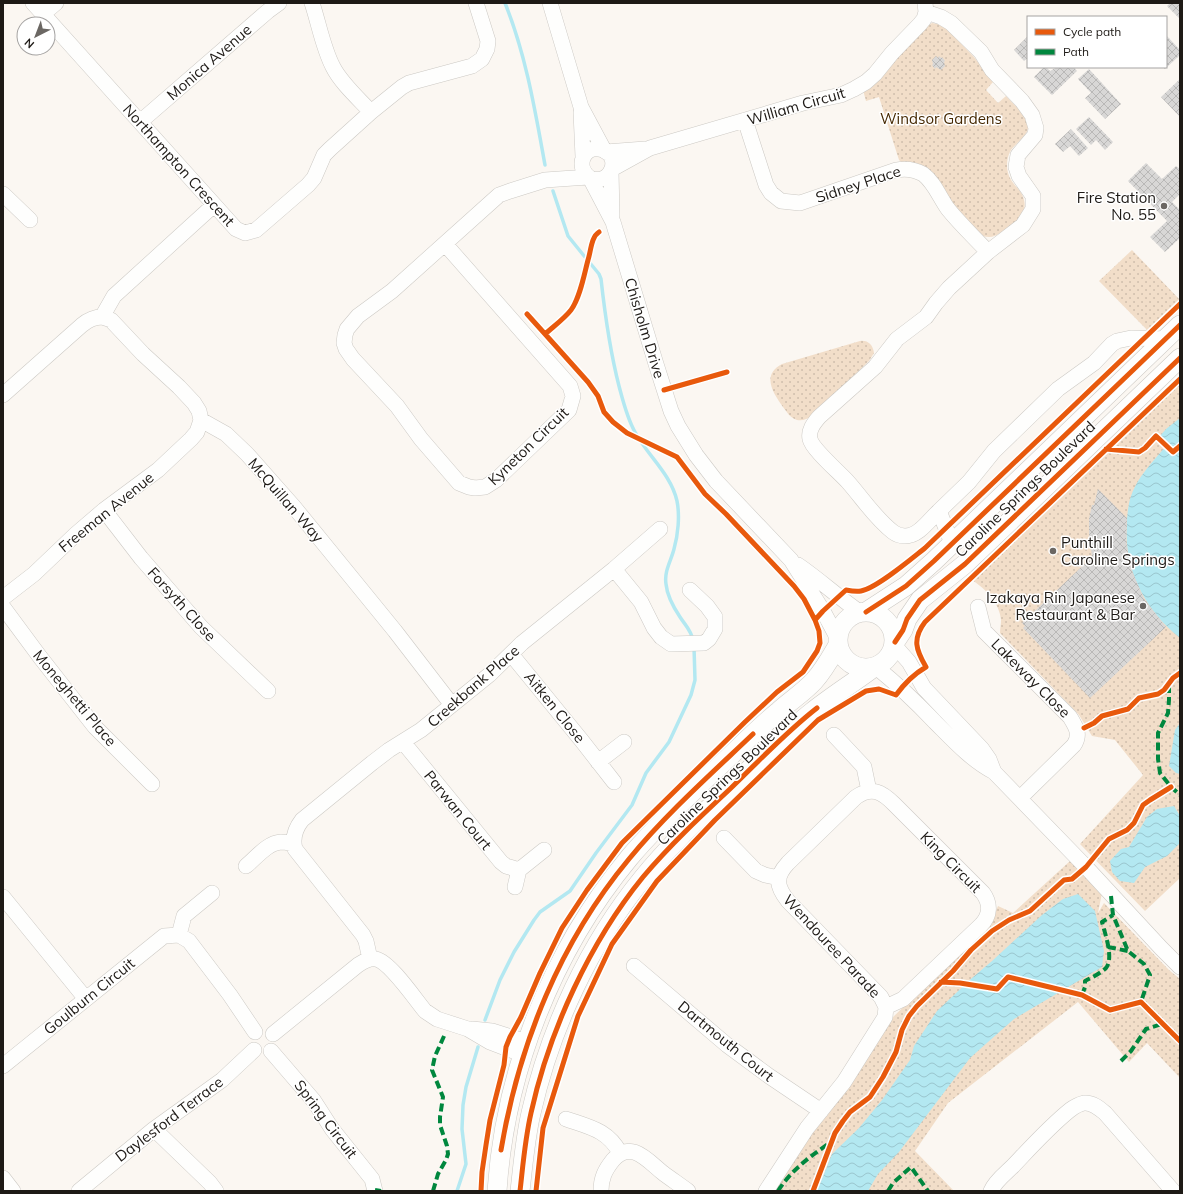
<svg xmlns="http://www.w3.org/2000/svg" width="1183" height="1194" font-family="Mulish,sans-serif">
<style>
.grass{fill:url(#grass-dots)}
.water{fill:url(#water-waves)}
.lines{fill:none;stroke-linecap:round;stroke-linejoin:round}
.stream{stroke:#b3e8f1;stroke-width:3.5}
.building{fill:url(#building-cross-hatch)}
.minor-casing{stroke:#ccc9c4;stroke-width:16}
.major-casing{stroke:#ccc9c4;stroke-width:20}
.minor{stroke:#fefefd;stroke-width:15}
.major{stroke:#fefefd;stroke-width:19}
.quiet{stroke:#00873e;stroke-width:4;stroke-dasharray:8 4;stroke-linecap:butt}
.cycleway-casing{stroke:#fff;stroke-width:8}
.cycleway{stroke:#e8590c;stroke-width:5}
.poi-dot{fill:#6b6763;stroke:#fff;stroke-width:1.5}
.labels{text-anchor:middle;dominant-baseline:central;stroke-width:3;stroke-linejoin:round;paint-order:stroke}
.street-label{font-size:15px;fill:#1e1a16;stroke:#fff}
.park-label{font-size:15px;fill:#462903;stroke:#fff}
.poi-label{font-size:15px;fill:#1e1a16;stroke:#fff;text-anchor:end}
</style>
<defs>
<pattern id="grass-dots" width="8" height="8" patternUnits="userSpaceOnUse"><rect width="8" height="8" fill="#f2dec9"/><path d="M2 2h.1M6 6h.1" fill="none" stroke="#cfbeac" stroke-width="1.8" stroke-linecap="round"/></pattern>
<pattern id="water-waves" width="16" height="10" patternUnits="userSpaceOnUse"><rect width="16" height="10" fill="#b3e8f1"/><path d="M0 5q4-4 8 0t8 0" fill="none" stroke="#9ac6ce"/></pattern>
<pattern id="building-cross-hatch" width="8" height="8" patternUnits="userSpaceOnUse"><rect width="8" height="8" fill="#d8d7d6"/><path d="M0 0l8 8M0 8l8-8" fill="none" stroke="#b9b8b7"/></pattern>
</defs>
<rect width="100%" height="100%" fill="#fbf7f2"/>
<!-- grass -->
<path class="grass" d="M932,23L943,25L974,57L993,82L986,90L998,103L1006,96C1012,103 1020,109 1025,117C1035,133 1018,140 1011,150C1008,155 1007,160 1007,165C1007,184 1021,186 1024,200C1025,204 1025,208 1023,212C1019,220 999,237 989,237C986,237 983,236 981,235L899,160L879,97L866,101L863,90L929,25Z
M1132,250L1180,300V301L1149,332L1099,281Z
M860,341C868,340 873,345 874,353L869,361L812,416C807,419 803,421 797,420C790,418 787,412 783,407C773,393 761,375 782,364Z
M1180,382V878L1145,911L1080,844L1143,775L1115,740L1092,736L1079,715L1000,633C1000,629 1001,624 1001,620C1000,604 986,589 972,580Z
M1070,861L1102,893L1098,913L1104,903L1169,970L1180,979V1078L1147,1043L1129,1062L1078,1002L948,1103L915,1151L954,1191H773L810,1134L849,1087L893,1017L991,922L998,906L1013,913Z"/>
<!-- water -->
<path class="water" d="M1180,418V638C1145,610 1123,569 1127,523C1127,516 1128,507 1130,499C1136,478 1154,460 1168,444L1160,436L1166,429Z
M1180,723V774L1176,773L1169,766L1175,730Z
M1174,806L1180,816V843L1167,856L1145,867L1134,883L1120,881L1112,872L1110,861L1121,849L1129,847L1147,817L1157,809Z
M1078,894L1095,911L1104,951L1102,967L1014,1019L970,1058L899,1152L878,1174L868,1191H817L832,1154L859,1128L882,1100L910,1060L914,1046L937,1011L972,978L992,961L1042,915L1063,899Z"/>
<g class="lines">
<!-- stream -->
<path class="stream" d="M505,3C526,55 535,110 545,165
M553,191L568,236L585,257
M590,263L599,274L601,279C605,315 610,351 619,386C623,401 627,418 635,432C647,455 671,474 677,501C680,516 678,535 674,549C671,561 664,571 666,584C667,595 674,608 680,617C685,625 692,631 693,641
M485,1020L500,980L514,952L534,920L540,912L570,891L596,853L632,805L646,773L669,742L691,695L695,680L694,647
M457,1191L466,1164L462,1129L463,1105L466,1087L478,1047"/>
</g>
<!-- building -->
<path class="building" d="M1170,3H1180V19L1167,6Z
M1166,35L1180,50V55L1165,69L1163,67H1166Z
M1028,36V58L1024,61L1014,50Z
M936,56L938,58L939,56L941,58L942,57L945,61L944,62L945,66L941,70L936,67L935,69L932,65L933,64L932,60Z
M1044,67H1046L1050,71L1057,67H1074L1077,71L1052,95L1034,77Z
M1089,69L1121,104L1105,119L1085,98L1091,93L1078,79Z
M1180,79V117L1161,97Z
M1089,117L1113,142L1105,150L1096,140L1091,145L1076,129Z
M1071,129L1088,148L1079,156L1070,146L1063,152L1055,144Z
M1146,163L1162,179L1176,166L1180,169V194L1172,202L1180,210V238L1165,252L1150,237L1167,221L1128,181Z
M1171,308L1176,313L1171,318L1166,313Z
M1098,489L1127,518L1126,540L1129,561L1132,571L1144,599L1166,627L1090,698L1023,628L1025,626L1022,623L1092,557L1089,534V519L1092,505H1094Z"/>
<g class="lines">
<!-- minor casing -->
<g class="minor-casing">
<path id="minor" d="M33,3L236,229L245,233L256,230L308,185L314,178L324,155L330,149L371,112L402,87L409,83L472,66L482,59L487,49L488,41L476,3
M312,3C319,24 323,48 333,67C341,83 359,99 371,112
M550,3L581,107L604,150
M926,12L941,17L951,23L981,52L992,70L1022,101L1032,115L1036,128L1035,135L1018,155L1016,167L1019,176L1033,196V209L1023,225L988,252L949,288L936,303L926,317L897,339L875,367L819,417C814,423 808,430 810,439C812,449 840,473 848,482C863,499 875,518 893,532C897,535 900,536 905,536C919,536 929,520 939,511
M43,14L56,3
M581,112L583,157
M745,120L766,185L771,193L781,201L800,203L896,170C906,168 914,169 923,174C934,182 940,198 948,209C960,224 975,238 988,252
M140,122L268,11L279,3
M606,152L645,149
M612,169L650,148L803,103L841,95L854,89L866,82L875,74L892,53L920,24L924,19L926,12L925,3
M611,171L612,216
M590,178C611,186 622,157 603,150C584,143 574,167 590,178L613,222L656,364L671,411L678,426L696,455L716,481L791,560L823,611L838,639
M3,194L30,220
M445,244L570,386L573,396L569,410L496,480L485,487L475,488L469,487L459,483L421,439L397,406L353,359L346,349L344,343L345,335L347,329L358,316L392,291L499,195L510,191L545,180L588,177
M102,317L111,320L143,354L179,387L194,403L199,411L201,420L226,434L247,454L294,507L395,631L452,705
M3,395L82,325C88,320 94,317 102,317L114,296L214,205
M104,510L141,558L201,627L268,691
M952,543L939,511L969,482L994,451L1058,389L1094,363L1112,344L1117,341L1131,338L1166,339
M798,565C820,580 839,598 861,613
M614,569L641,602L654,628L661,637L671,644L704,643L709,639L715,629V617L707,606L690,590
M3,598L34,574L76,534L104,510L158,470L191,439L197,432L201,420
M3,607L40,657L95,727L152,784
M978,607L984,631L1070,717C1076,727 1081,734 1074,745L1020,798
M894,645L909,662L924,688L982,749L989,759L994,772
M511,654L582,741L614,782
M876,667C897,684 916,702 935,722C953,740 971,760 994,772L1086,867L1161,948L1180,967
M834,735L864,767L869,791
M403,742L501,862L506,866L519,870
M598,762L624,742
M724,838L756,871L765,875L779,878
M246,866C256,858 267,843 281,842C285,842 289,843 294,844
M515,887L519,870L544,850
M3,897L86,999
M179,935L184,916L212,893
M370,959L366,941L363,935L295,849C292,838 295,829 302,820L372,763L389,750L421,730L489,675L522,643L614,569L660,529
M634,966L727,1045L769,1076L821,1111
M472,1029L492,1031L527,1042
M273,1034L358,965C364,961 369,958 376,959C390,962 415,999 425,1011L437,1019L468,1029L490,1042L524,1055
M271,1051L314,1101L332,1129L372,1179L375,1191
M3,1066L164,936L179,935L189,941L230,995L255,1032
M566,1119C589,1127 608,1130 620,1153
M154,1129L210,1183L216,1191
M3,1178L13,1191
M79,1191L154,1129L222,1080L254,1050
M601,1191C601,1178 605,1170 613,1160C631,1139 648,1161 663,1173C671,1179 680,1185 688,1191
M766,1191L807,1128L844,1082L885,1017L886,1007L881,997L788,901C776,886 775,877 788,863L856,797C872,786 882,792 894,804L983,893C991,904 990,916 981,925L903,999L886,1007
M991,1191C995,1181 1006,1173 1013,1166C1031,1147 1050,1126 1070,1110C1074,1107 1079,1104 1084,1103C1092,1102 1099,1108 1105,1113L1173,1191"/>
</g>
<!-- major casing -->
<g class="major-casing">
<path id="major" d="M838 640a28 28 0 1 1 56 0a28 28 0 1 1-56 0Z
M866,612L906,586L934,561L1180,325
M895,642L903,630L907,619L920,600L965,564L1180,358
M497,1191C505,1071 552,951 629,858C655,827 684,800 713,772C735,752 756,730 779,711C790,701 804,692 814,681C824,670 831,657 838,645
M520,1191C523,1165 525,1139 531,1113C550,1029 589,944 643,878C670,845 700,817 730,788C757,763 783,735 812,712C832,696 853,683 873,668"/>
</g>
<!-- minor -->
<use href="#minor" class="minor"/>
<!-- major -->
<use href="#major" class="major"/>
<!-- quiet -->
<path class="quiet" d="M1169,685V700L1168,713L1158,733V759L1160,773L1171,787L1180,795
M1111,896L1113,915L1128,951L1144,964L1150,975L1141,1002
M1108,947L1128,951
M1082,995L1085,987V981C1091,978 1101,973 1106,968C1114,958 1105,934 1102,922L1113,915
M1121,1061L1131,1051L1146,1029L1162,1024
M375,1190L381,1191
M433,1191L438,1174L446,1160L448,1154L447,1146L440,1125V1117L443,1097L432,1070L435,1056L445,1034
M778,1191C792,1169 811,1156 831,1142
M888,1191L893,1183L911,1167L928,1191"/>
<!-- cycleway casing -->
<g class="cycleway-casing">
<path id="cycleway" d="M527,314L545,334C554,326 564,319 571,310C580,298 584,275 588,260C591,251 591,237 599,232
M545,334L588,382L598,396L604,412L613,422L627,433L677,457L705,494L726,514L794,586L804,599L815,620
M664,390L727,372
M1106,449L1139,452L1145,448L1156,436L1173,452L1180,446
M866,612L906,586L934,561L1180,325
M895,642L903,630L907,619L920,600L965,564L1180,358
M1084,728L1094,723L1102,716L1128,709L1139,698L1158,694L1164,690L1173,678L1180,673
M941,982L960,983L997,989L1008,977L1082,995L1110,1010L1141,1002L1180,1041
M501,1150C519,1044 560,942 629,859C666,814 711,774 753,734
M481,1191L482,1172L486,1145L490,1120L504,1065L506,1047L510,1037L521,1017L540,973L562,928L587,890L622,843L745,722L777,692L803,672L817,651L820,643L819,631L815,620L823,611L846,590C851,591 856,592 861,591C877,588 911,559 925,548L1180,304
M520,1191C523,1165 525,1139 531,1113C549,1031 590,942 643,877C670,845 700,817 730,789C758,762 786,732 817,708
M536,1191L543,1128L578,1016L612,944L657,881L715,820L818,720L866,691L879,689L896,695C904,684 914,674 926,667C916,650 912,639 925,622L1180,379
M813,1191L835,1133L843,1121L850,1112L870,1097L883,1077L896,1052L902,1030L909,1016L917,1006L953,971L971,950L992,931L1009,920L1030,911L1064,880L1072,879L1086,867L1109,839L1127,830L1134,823L1143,805L1150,800L1171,787"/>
</g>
<!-- cycleway -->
<use href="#cycleway" class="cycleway"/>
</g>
<!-- markers -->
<g class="poi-dot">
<circle cx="1164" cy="206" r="4"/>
<circle cx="1053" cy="551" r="4"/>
<circle cx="1143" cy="606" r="4"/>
</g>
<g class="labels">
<!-- street labels -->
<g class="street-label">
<text transform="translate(209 62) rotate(-41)">Monica Avenue</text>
<text transform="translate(796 106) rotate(-16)">William Circuit</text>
<text transform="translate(179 165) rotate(48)">Northampton Crescent</text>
<text transform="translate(858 184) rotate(-18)">Sidney Place</text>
<text transform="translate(645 328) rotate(73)">Chisholm Drive</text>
<text transform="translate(528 446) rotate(-44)">Kyneton Circuit</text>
<text transform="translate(1025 489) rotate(-44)">Caroline Springs Boulevard</text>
<text transform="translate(286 500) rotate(49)">McQuillan Way</text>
<text transform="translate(106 512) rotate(-39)">Freeman Avenue</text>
<text transform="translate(182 604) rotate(48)">Forsyth Close</text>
<text transform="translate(1031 678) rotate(45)">Lakeway Close</text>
<text transform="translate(473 686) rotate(-41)">Creekbank Place</text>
<text transform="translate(75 698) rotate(50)">Moneghetti Place</text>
<text transform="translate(555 707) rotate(51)">Aitken Close</text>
<text transform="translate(727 777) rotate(-44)">Caroline Springs Boulevard</text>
<text transform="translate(458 810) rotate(51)">Parwan Court</text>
<text transform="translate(951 862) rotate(45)">King Circuit</text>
<text transform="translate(832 946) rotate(47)">Wendouree Parade</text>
<text transform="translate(89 996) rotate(-39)">Goulburn Circuit</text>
<text transform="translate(726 1041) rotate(39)">Dartmouth Court</text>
<text transform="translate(169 1119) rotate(-37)">Daylesford Terrace</text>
<text transform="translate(326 1119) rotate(53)">Spring Circuit</text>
</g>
<!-- park labels -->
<g class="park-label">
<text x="941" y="118">Windsor Gardens</text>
</g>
<!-- poi labels -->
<g class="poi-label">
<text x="1156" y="197">Fire Station<tspan x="1156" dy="17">No. 55</tspan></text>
<text x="1061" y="542" text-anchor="start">Punthill<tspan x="1061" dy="17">Caroline Springs</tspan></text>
<text x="1135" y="597">Izakaya Rin Japanese<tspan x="1135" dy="17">Restaurant &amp; Bar</tspan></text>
</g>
</g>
<!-- border -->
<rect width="1183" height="1194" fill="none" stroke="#1e1a16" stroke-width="8"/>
<!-- legend -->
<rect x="1027" y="16" width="140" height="52" fill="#ffffff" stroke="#a5a3a2"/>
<rect x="1035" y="29" width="20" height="6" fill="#e8590c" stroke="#a5a3a2"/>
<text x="1063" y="36" font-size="12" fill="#1e1a16">Cycle path</text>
<rect x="1035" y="49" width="20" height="6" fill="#00873e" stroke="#a5a3a2"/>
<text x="1063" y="56" font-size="12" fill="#1e1a16">Path</text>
<!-- north arrow -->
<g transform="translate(36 36) rotate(222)"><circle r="19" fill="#ffffff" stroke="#a5a3a2"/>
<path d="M0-3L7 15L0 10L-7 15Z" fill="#6b6763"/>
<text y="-6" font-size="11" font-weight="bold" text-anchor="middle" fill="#1e1a16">N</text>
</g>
</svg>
